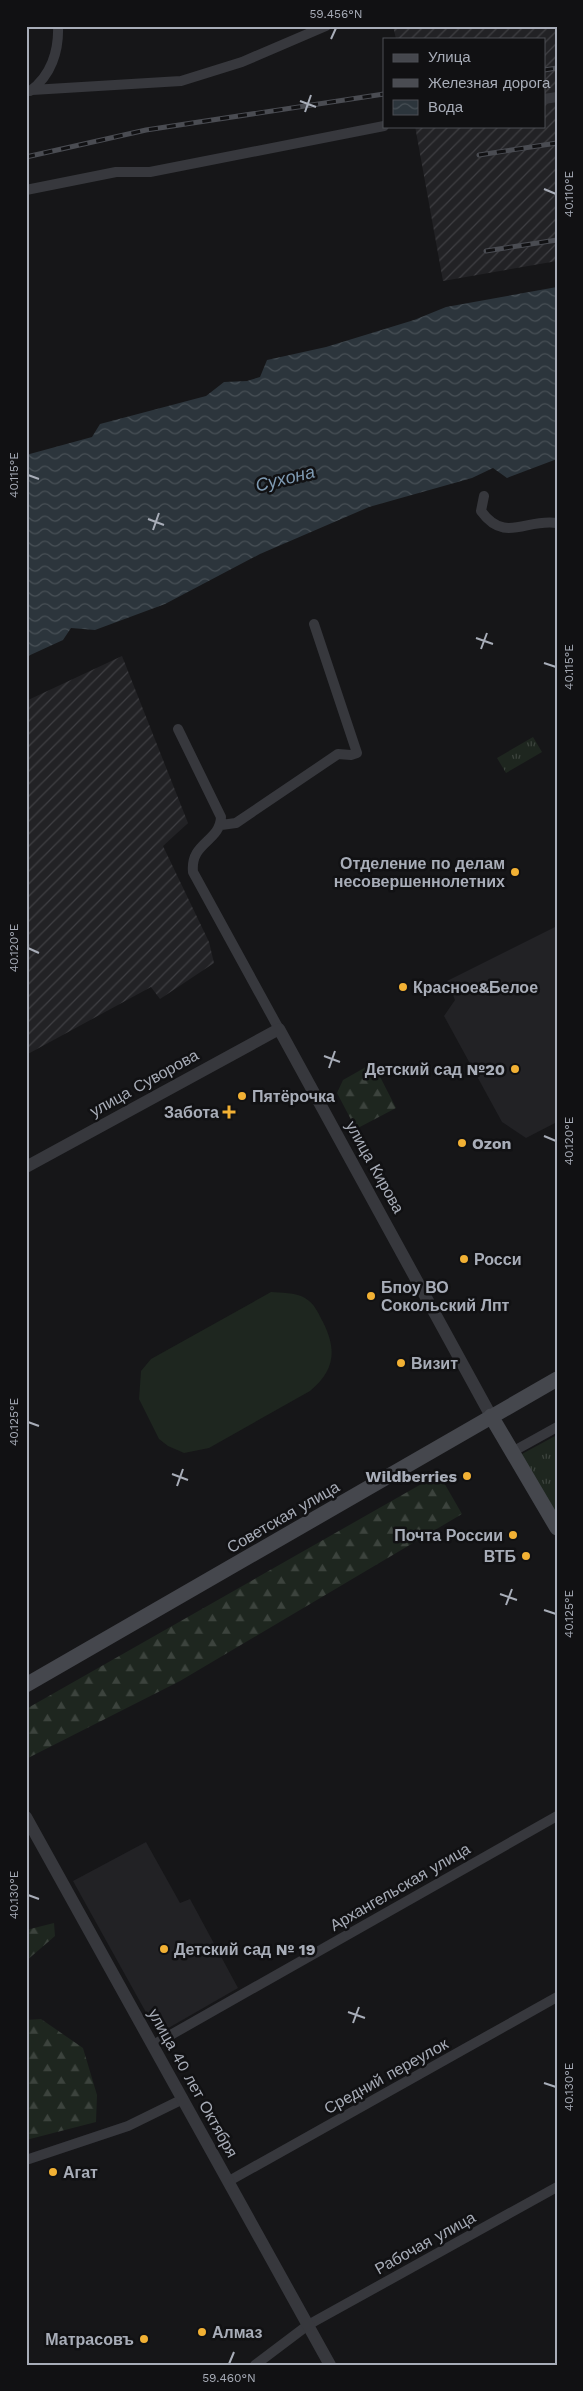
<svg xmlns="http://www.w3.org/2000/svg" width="583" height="2391" font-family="'Work Sans',sans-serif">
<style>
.built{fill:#222225}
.industrial{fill:url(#industrial-furrows)}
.forest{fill:url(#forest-firs)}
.park{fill:url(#park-tufts)}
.pitch{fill:#1e261f}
.water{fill:url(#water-waves)}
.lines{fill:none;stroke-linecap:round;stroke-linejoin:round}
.minor{stroke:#37383d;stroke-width:10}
.tertiary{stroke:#37383d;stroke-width:12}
.secondary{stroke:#45474d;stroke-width:15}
.rail-casing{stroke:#4a4c52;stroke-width:5}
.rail{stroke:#111113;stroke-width:3;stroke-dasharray:9;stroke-linecap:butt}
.ticks{fill:none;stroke:#a8adb8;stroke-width:2}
.poi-dot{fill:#f2b134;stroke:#111113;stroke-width:2}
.labels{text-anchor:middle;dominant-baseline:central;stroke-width:5;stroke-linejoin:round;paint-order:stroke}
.poi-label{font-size:16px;font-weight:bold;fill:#a8adb8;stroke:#111113;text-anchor:start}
.street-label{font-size:16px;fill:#a8adb8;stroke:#111113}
.water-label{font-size:18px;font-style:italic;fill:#7f9bb3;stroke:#111113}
.neatline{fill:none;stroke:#a8adb8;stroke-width:2}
.ticks-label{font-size:12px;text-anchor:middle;fill:#a8adb8}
</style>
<defs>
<pattern id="industrial-furrows" width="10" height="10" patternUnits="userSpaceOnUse" patternTransform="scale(1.25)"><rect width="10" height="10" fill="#222225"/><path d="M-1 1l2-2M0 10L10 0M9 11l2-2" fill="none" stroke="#3f3f43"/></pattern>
<pattern id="forest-firs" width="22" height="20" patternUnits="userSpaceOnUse" patternTransform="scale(1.25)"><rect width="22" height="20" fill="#1e261f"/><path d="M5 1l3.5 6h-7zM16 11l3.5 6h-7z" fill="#3c433d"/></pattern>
<pattern id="park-tufts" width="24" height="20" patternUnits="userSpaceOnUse" patternTransform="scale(1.25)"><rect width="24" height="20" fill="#1e261f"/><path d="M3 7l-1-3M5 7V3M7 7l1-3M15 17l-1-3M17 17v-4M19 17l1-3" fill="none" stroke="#3c433d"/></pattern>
<pattern id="water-waves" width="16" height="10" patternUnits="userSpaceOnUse" patternTransform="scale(1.25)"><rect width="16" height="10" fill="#2c353c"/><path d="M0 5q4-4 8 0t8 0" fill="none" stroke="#485056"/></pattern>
</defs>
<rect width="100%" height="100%" fill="#161618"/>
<!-- built -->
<path class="built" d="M557,926V1122L526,1138L502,1122L444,1016L455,1000L447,981Z
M146,1842L180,1903L190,1899L238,1988L158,2034L73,1881Z"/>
<!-- industrial -->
<path class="industrial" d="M393,26H557V261L443,281L415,126H544V39H396Z
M122,656L188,823L163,846L209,942L214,963L160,999L151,987L26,1055V701Z"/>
<!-- forest -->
<path class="forest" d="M373,1063L396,1108L356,1129L337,1093L343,1080Z
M439,1474L462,1514L180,1681L26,1759V1709Z
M54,1923L55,1936L26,1961V1930Z
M41,2019L83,2048L97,2095L96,2122L26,2140V2020Z"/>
<!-- park -->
<path class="park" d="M533,737L542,752L506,773L497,758Z
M557,1435V1517L520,1455Z"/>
<!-- pitch -->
<path class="pitch" d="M271,1292C281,1293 295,1292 305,1298C315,1304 318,1313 323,1322C337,1350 335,1370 310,1391L209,1448L184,1453L168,1446L159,1439L139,1399L141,1371L151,1359Z"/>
<!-- water -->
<path class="water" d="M557,287V459L507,478L493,468L472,478L369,507L260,554L165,604L95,630L71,628L63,640L26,657V455L92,437L100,424L206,396L224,382L247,381L260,377L267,360L326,347L414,320L446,307Z"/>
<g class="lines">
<!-- minor -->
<path class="minor" d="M32,90L181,81L242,62L326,26
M30,91C51,76 59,51 58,26
M544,99L557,97
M26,190L116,172H150L384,126
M484,496L481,511C505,544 526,518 557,523
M178,729L221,817C220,842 190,842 193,872L279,1029
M221,825L236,823L338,754L351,755L357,753L314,624
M512,1452L557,1427
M153,2045L557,1816
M26,2160L128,2126L183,2099
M229,2181L557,1997
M255,2365L308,2325L557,2187"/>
<!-- tertiary -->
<path class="tertiary" d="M26,1167L279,1029L491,1416
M26,1817L330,2365"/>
<!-- secondary -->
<path class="secondary" d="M491,1416L557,1528
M26,1685L557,1379"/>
<!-- rail casing -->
<g class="rail-casing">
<path id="rail" d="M544,70L557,68
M479,155L557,143
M26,157L146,130L384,94
M486,251L557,240"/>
</g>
<!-- rail -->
<use href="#rail" class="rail"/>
</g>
<!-- ticks -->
<path class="ticks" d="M331,39L336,28M300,101L316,107M305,112L311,95M544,189L556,194M28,475L39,479M148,519L164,525M153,530L159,513M476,638L493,644M481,649L487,633M544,663L556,667M28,948L39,953M324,1056L340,1062M329,1068L335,1051M544,1136L556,1141M28,1422L39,1426M172,1474L188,1480M177,1486L183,1469M500,1594L517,1600M506,1605L512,1589M544,1610L556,1614M28,1895L39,1899M348,2012L365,2018M353,2023L359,2007M544,2083L556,2087M229,2364L234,2352"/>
<!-- markers -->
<g class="poi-dot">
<circle cx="515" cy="872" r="5"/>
<circle cx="403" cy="987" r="5"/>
<circle cx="515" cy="1069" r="5"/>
<circle cx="242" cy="1096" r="5"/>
<path d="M226.5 1104.5h5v5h5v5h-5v5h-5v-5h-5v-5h5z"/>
<circle cx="462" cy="1143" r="5"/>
<circle cx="464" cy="1259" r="5"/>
<circle cx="371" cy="1296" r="5"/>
<circle cx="401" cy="1363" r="5"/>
<circle cx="467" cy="1476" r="5"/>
<circle cx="513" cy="1535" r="5"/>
<circle cx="526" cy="1556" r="5"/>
<circle cx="164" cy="1949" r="5"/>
<circle cx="53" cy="2172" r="5"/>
<circle cx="202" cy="2332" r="5"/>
<circle cx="144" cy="2339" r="5"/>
</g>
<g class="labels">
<!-- poi labels -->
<g class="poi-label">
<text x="505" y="863" text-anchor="end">Отделение по делам<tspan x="505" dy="18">несовершеннолетних</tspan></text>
<text x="413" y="987">Красное&amp;Белое</text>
<text x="505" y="1069" text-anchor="end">Детский сад №20</text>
<text x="252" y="1096">Пятёрочка</text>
<text x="219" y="1112" text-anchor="end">Забота</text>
<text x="472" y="1143">Ozon</text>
<text x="474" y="1259">Росси</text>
<text x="381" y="1287">Бпоу ВО<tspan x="381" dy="18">Сокольский Лпт</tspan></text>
<text x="411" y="1363">Визит</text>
<text x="457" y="1476" text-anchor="end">Wildberries</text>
<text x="503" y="1535" text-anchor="end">Почта России</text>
<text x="516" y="1556" text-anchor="end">ВТБ</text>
<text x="174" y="1949">Детский сад № 19</text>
<text x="63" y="2172">Агат</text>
<text x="212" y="2332">Алмаз</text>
<text x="134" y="2339" text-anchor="end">Матрасовъ</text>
</g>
<!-- street labels -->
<g class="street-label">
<text transform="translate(144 1083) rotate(-29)">улица Суворова</text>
<text transform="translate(375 1167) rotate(61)">улица Кирова</text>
<text transform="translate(283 1517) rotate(-30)">Советская улица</text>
<text transform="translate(400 1887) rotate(-30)">Архангельская улица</text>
<text transform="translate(386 2076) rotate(-29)">Средний переулок</text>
<text transform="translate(193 2083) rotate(61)">улица 40 лет Октября</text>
<text transform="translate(425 2243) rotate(-29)">Рабочая улица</text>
</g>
<!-- water labels -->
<g class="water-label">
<text transform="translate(285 478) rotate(-14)">Сухона</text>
</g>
</g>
<!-- border -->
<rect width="583" height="2391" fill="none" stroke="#111113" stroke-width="55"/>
<!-- legend -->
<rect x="383" y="38" width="162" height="90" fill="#111113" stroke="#4d4f55"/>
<rect x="393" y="54" width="25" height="8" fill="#45474d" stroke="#4d4f55"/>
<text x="428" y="62" font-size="15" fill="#a8adb8">Улица</text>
<rect x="393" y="79" width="25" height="8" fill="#4a4c52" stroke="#4d4f55"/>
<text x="428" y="88" font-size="15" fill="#a8adb8">Железная дорога</text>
<rect x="393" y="100" width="25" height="15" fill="url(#water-waves)" stroke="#4d4f55"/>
<text x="428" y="112" font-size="15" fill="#a8adb8">Вода</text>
<rect x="28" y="28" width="528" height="2336" class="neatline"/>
<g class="ticks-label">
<text x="336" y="18">59.456°N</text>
<text transform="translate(569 194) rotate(-90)" y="4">40.110°E</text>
<text transform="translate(14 475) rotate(-90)" y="4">40.115°E</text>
<text transform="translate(569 667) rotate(-90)" y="4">40.115°E</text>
<text transform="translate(14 948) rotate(-90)" y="4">40.120°E</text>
<text transform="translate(569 1141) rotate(-90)" y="4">40.120°E</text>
<text transform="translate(14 1422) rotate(-90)" y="4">40.125°E</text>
<text transform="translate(569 1614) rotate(-90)" y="4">40.125°E</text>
<text transform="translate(14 1895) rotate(-90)" y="4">40.130°E</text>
<text transform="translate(569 2087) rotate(-90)" y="4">40.130°E</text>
<text x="229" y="2382">59.460°N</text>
</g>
</svg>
